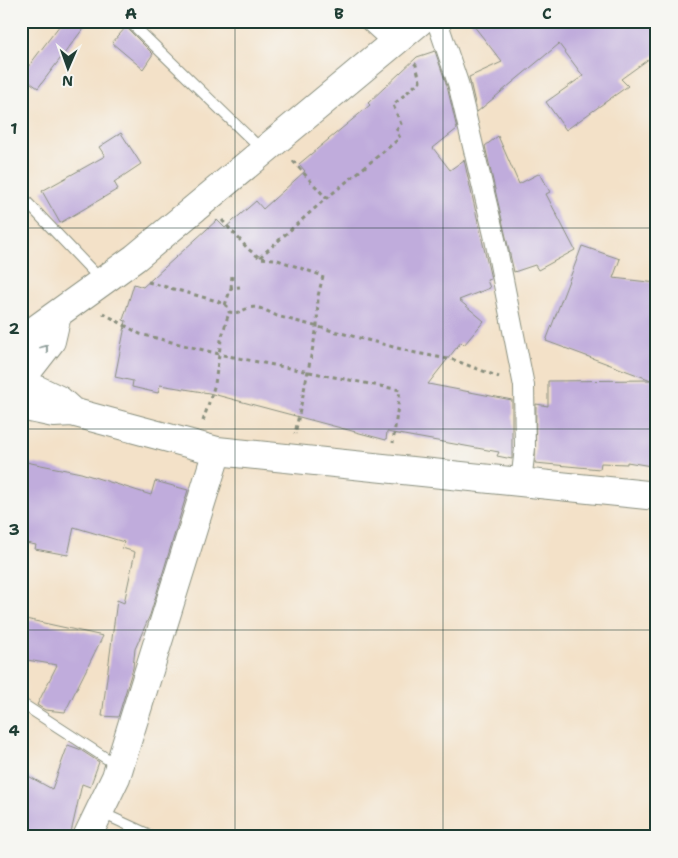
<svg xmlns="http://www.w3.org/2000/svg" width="678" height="858" font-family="'Shantell Sans',sans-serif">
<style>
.building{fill:#c0acdc}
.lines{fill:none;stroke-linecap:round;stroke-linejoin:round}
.lane-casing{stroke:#898f7e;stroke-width:12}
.street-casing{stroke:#898f7e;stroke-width:22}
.secondary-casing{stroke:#898f7e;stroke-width:30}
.primary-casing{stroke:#898f7e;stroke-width:30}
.path{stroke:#898f7e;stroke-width:3;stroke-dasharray:4 4;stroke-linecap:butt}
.lane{stroke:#fff;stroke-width:10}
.street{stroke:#fff;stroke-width:20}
.secondary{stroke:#fff;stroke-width:28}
.primary{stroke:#fff;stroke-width:28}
.oneway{stroke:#8f9e9a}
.grid{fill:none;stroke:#1f3d34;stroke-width:1;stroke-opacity:0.55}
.neatline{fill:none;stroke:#1f3d34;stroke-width:2}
.grid-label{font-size:16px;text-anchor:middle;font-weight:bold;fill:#1f3d34}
</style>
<rect width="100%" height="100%" fill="#f6f6f2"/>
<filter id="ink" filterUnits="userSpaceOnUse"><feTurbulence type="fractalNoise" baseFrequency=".02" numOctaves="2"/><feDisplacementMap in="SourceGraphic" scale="10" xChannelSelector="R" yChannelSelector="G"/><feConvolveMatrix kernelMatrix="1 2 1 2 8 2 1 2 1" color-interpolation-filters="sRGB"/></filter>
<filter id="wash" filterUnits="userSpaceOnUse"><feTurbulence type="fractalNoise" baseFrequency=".0096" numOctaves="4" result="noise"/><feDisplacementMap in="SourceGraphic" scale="20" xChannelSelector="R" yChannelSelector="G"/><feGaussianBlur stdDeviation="1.12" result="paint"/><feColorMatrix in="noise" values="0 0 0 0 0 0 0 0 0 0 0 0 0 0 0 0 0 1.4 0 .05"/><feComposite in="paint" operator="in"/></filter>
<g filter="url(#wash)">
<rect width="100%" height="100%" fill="#f3e1c8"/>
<g id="blocks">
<!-- building -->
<path class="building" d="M63,21H89L38,88L21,76Z
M470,21H657V53L621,79L628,86L566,130L546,102L583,76L559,44L477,112L469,77L502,62Z
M126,27L153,54L143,69L112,43Z
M435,51L447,86L457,129L433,148L450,170L464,160L491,279L487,280L490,288L459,300L484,321L464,345L461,342L428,384L512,400V459L497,456L499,452L387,432L386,440L209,393L160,385L158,393L132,387L133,381L115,377L126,321L123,320L134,284L143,287L217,220L225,228L256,201L263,209L305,171L299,164L370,105L368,103L417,57Z
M121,133L141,164L114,182L118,189L60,223L42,191L105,156L99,147Z
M498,136L519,184L540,173L550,192L546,194L575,250L538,270L535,265L514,272L485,146Z
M582,246L620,259L613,278L657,283V467L627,462V464L601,463L600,469L535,463L536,404L548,406V381L651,380L546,341Z
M21,461L81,473L151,495L155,481L188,490L150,615L135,649L133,668L118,717L102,716L117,600L124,603L135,552L122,548L124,542L74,527L68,555L35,549L36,545L21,542Z
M21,618L103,636L65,712L45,710L37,705L57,665L21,659Z
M68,745L79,749L99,762L90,787L82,784L70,837H21V772L52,789Z"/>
</g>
</g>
<g filter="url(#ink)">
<use href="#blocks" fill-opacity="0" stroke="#898f7e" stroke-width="1"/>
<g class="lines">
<!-- lane casing -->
<g class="lane-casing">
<path id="lane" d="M129,21L263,151
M21,196L102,281
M21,703L118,766
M100,812L154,837"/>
</g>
<!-- street casing -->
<g class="street-casing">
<path id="street" d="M370,21L394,43
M437,21L458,83L495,239L524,386L525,448L521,482"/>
</g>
<!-- secondary casing -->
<g class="secondary-casing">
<path id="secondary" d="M23,383L59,400L69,409
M21,406L54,413L72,412L217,451L657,496
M87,837L116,777L217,451"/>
</g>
<!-- primary casing -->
<g class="primary-casing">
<path id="primary" d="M21,340L135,258L420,21
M23,377L51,341L57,315"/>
</g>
<!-- path -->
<path class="path" d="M293,161L326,198
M222,220L248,249L260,258L275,259L323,276L318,296L317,327L295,434
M260,257L323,201L400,138L396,131L401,124L393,105L420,81L416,65L413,62
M148,282L217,301L227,306L229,312C238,314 240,311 249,308C257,305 269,312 277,316L416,353L454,360L499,377
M231,288L232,275
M225,305L231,288L240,287
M103,313L140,334L223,355L400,390L393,443
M203,421L215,384L221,340L229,312"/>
<!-- lane -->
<use href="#lane" class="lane"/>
<!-- street -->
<use href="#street" class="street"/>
<!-- secondary -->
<use href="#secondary" class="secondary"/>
<!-- primary -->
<use href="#primary" class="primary"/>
</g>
<!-- one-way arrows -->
<defs><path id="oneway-chevron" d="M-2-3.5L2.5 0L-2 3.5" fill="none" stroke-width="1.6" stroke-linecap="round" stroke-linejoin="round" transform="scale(1.25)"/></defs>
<use class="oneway" href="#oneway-chevron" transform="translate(45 348) rotate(-53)"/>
</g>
<!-- grid -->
<path class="grid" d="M235,21V837M443,21V837M21,228H657M21,429H657M21,630H657"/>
<!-- margin -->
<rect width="678" height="858" fill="none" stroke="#f6f6f2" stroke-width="55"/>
<!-- north arrow -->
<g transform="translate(68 68) rotate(182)" stroke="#f6f6f2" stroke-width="4" paint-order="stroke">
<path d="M0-4L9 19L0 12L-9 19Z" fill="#1f3d34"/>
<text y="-8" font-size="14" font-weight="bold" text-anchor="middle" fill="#1f3d34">N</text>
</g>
<rect x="28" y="28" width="622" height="802" class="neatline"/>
<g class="grid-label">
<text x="131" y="19">A</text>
<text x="339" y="19">B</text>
<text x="547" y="19">C</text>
<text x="14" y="134">1</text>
<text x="14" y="334">2</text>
<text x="14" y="535">3</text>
<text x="14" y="736">4</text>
</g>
</svg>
